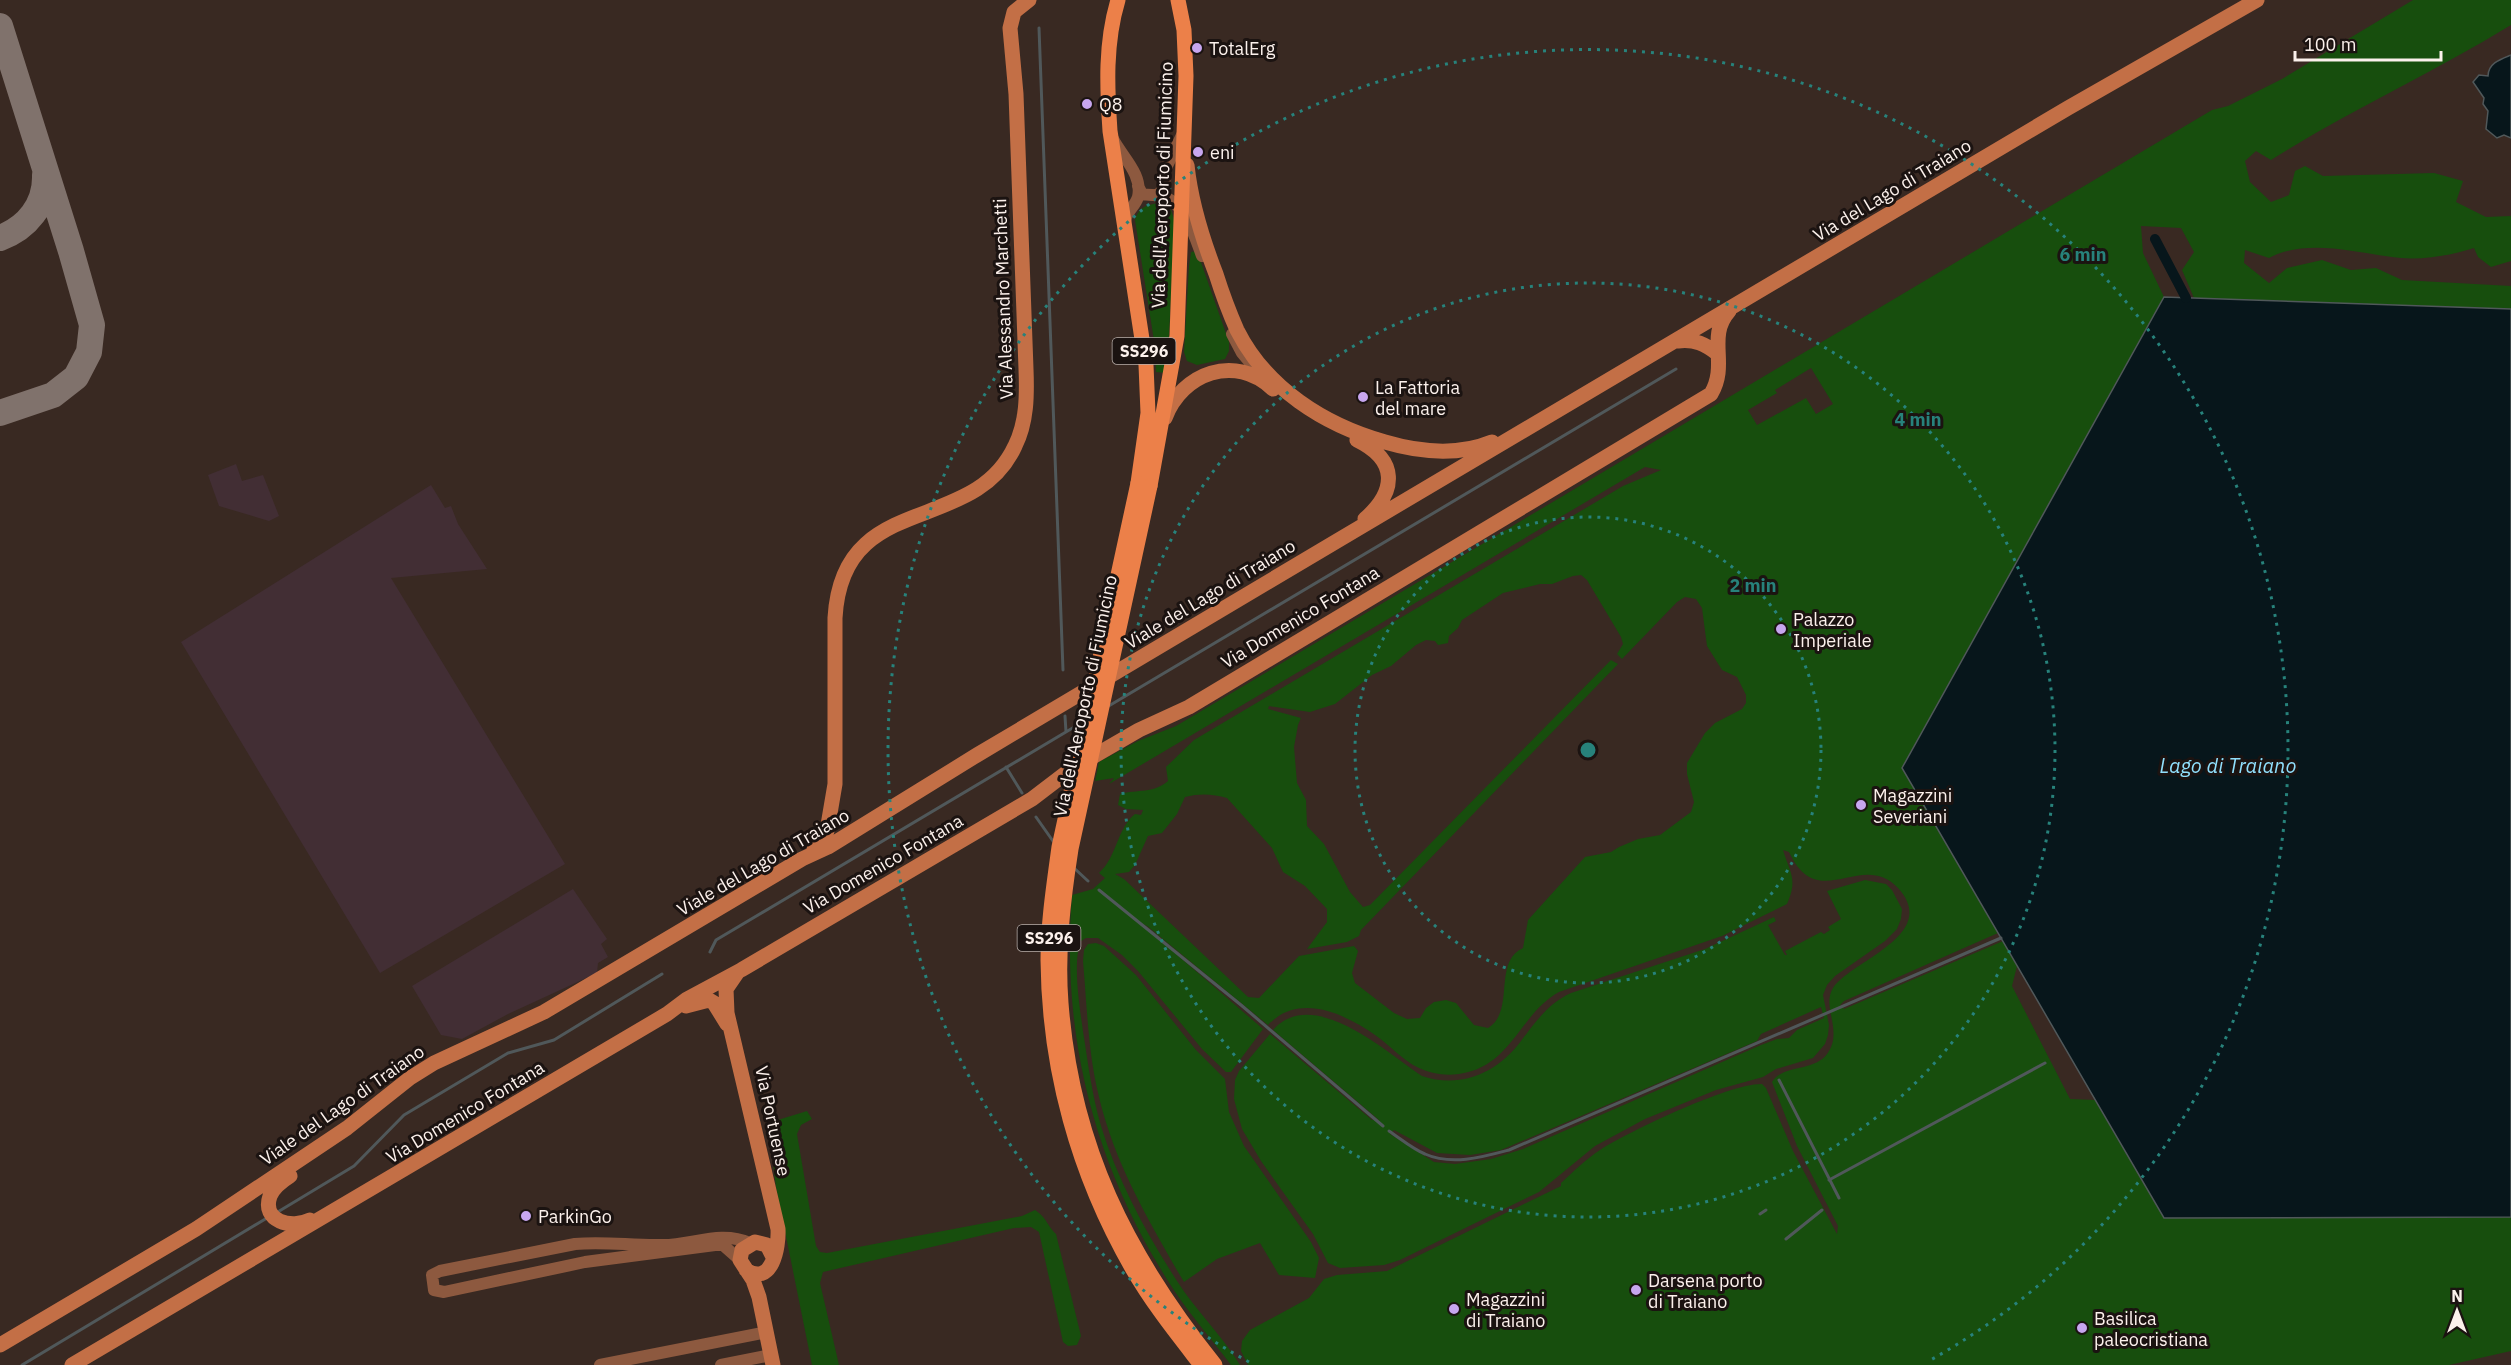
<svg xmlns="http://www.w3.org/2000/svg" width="2511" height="1365" font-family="'IBM Plex Sans',sans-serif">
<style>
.commercial{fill:#422e34}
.green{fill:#174e0d;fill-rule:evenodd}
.water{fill:#07161b;stroke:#50585a;stroke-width:1.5}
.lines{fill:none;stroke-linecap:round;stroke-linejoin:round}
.stream{stroke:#50585a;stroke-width:3}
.canal{stroke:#07161b;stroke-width:10}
.taxiway{stroke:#80726c;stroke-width:26}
.street{stroke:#8d593f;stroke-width:12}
.secondary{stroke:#c36f46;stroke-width:15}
.primary{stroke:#ec8049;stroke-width:15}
.primary-bridge{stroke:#ec8049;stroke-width:15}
.ring{fill:none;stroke:#27827b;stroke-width:3;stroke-dasharray:3 6}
.poi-dot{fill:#c7a6ef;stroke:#1b1311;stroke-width:2}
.labels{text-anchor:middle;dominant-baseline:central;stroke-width:6;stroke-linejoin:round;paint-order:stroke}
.shield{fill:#1b1311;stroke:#b8aeaa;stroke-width:1.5}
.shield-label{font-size:16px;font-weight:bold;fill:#fcf1ec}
.poi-label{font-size:18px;fill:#fcf1ec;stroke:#1b1311;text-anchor:start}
.street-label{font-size:18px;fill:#fcf1ec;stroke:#1b1311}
.water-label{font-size:20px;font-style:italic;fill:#90dffc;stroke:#1b1311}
.centre{fill:#27827b;stroke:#1b1311;stroke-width:3}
.ring-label{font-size:18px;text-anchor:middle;font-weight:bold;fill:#27827b;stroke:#1b1311;stroke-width:6;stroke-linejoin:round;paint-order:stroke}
</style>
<rect width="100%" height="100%" fill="#392922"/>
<!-- commercial -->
<path class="commercial" d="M236,464L242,481L263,475L279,516L269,521L219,506L208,475Z
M431,485L445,508L451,506L458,524L487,569L391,578L565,864L380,973L181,642Z
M573,889L607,939L601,944L608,957L598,963L597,973L508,1014L462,1039L441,1035L412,986Z"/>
<!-- green -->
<path class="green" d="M2413,0H2511V25C2433,73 2348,111 2271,160L2256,151L2245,161L2250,182L2271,202L2289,195L2295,171L2305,166L2323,176L2434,173L2463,181L2456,202L2486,217L2511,216V261L2491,267L2478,257L2474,248C2453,255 2424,260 2401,258C2359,254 2309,237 2269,258L2245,250L2244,263L2269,283L2287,268L2322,260L2351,270L2376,268L2402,280L2511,286V309L2194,298L2182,270L2194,252L2181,228L2141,226L2143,253L2164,297L1902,768L1998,933L1844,1001L1840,1005L1844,1009L2003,941L2017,966L2012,986L2070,1099L2095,1100L2164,1218L2511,1217V1351L2449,1365H1248L1241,1351L1242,1341L1250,1330L1309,1298L1324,1279L1337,1275L1387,1271L1561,1186V1183C1573,1172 1586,1159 1600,1150C1628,1132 1730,1083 1762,1084L1766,1088L1793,1151L1837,1234L1838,1226L1797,1146L1772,1082C1783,1064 1814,1072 1827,1054C1844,1031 1821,1007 1833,988C1850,961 1941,935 1898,888C1861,849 1818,915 1789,852L1783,850C1790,873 1798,879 1787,904L1722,936L1559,992C1519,1014 1512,1067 1459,1074C1445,1076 1432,1074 1419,1068C1403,1061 1390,1045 1375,1035C1345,1014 1299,992 1268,1025L1147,926L1139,922L1263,1029L1231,1072H1226L1202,1049L1138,971L1122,955L1098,938H1086L1081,941C1072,962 1080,1009 1083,1031C1088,1063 1092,1095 1101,1126C1118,1181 1146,1233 1177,1281C1196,1311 1222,1335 1240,1365H1231C1210,1337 1186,1310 1168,1281C1093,1162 1061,1033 1072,895L1093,889L1105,878L1099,873C1117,857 1117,828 1135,814L1141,815L1143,810L1126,809L1118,805L1120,794C1138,789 1153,794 1168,781L1166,767L1194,740L1623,486L1661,470L1645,467L1109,784L1114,778L1095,781L1099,762L1138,741L1176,726L2212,110L2228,106L2282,79ZM1811,368L1833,404L1816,414L1806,398L1757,425L1748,410L1777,393L1775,390ZM1581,575L1587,580L1621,637L1623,644L1617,654L1622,659L1677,602L1685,597L1696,599L1702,608L1707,646L1722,670L1737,677L1746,695V703L1742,709L1715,723L1705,733L1687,763V774L1694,802L1691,812L1660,835L1638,839L1619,847L1611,852L1585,857L1528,920L1523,948C1492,962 1516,1011 1488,1028L1474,1025L1456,1003L1446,1000L1434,1002L1426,1008L1420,1018L1407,1019L1394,1013L1355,983L1352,973L1358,951L1354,946L1299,956L1259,998L1248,997L1124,879L1115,874L1129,872L1135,865L1148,836L1162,833L1177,814L1185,797C1200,793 1213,794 1227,798L1272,848L1283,872L1305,886L1327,909V922L1307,949L1347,942L1359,936L1361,930L1618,664L1611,660L1370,905L1363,907L1350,892L1324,844L1307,826L1306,800L1297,783L1294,747L1298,725L1301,718L1268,709L1269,706L1310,712L1335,704L1372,675L1391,666L1416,645L1426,640L1435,641L1438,645L1448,643L1449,636L1458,628L1462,620L1503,593L1540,584H1552L1573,576Z
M1159,203L1171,210L1175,222L1167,373L1156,372L1155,347L1135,220C1139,207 1146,205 1159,203Z
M1197,251L1229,342V351L1225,359L1197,365L1187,361L1184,352L1189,266L1191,252Z
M1865,880L1886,884L1892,890L1902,909L1901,919L1897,929L1885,941L1835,976L1827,985L1823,995L1829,1025L1828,1035L1825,1044L1813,1058L1776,1069L1763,1077L1716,1090L1645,1119L1595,1146L1539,1192L1400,1260L1384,1265L1340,1268L1328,1263L1313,1234L1261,1161L1242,1129L1234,1099L1235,1080L1239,1071L1270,1034L1372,1120H1379L1273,1030C1313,985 1386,1052 1422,1076C1461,1089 1497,1073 1521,1041C1536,1021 1549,1003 1571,993L1705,949L1774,917L1776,921L1768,925L1785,955H1787L1785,951L1821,932L1824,934L1830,930L1828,927L1841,919L1827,891ZM1821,1007L1824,1018L1797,1030L1789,1038L1777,1039L1761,1045L1523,1149L1491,1159L1455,1164L1434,1162L1390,1134L1394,1130L1437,1153L1470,1155L1501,1150L1757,1041L1761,1034Z
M1096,943L1104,946L1136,975L1196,1050L1225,1079L1229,1112L1244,1146L1311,1242L1319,1258L1315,1278L1279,1275L1260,1243L1217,1259L1184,1282L1178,1272C1146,1216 1114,1161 1099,1097C1088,1053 1087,1006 1083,961L1084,950L1088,944Z
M807,1111L812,1119L801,1125L797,1134L816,1246L820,1252L827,1253L1022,1216L1035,1210C1047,1218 1046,1224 1056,1234L1081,1336L1077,1345L1068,1346L1063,1342L1039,1232L1031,1227L1014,1228L823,1272L820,1283L839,1365H812L776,1187L768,1123Z"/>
<!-- water -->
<path class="water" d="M2511,55V138L2504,135L2497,138L2486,129L2488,111L2483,104L2484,98L2473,82L2479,75L2488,76C2488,63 2501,59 2511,55Z
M2164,297L2511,309V1217L2164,1218L1902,768Z"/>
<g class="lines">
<!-- stream -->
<path class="stream" d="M1039,28L1063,670
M1107,707L1676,369
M1065,716L1066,732
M1006,767L1022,793
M1036,817L1055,844
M1074,868L1088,881
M1099,890L1241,1005L1383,1126
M710,952L716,940L1081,723
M1779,1080L1839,1198
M1389,1131C1401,1139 1413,1149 1425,1154C1452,1166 1483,1157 1509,1150L2001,938
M1829,1180L2045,1063
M276,1213L354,1166L404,1115L508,1053L554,1040L662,974
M1760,1214L1766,1210
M1786,1239L1822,1210
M22,1365L267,1218"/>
<!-- canal -->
<path class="canal" d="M2155,239L2186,298"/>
<!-- taxiway -->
<path class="taxiway" d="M0,26L71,251L92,325L89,352L76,377L53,395L0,413
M0,238C27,228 46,205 45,175"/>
<!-- street -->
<path class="street" d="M1113,139C1122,157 1143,174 1138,197C1135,207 1126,211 1125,222
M1138,186L1142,194C1150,196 1158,194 1165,197C1186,206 1195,237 1202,256
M1157,195L1164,190L1165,170L1182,135
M1232,334L1242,353L1263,378
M740,1260L723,1245H715L585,1262L444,1292L434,1290L432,1275L440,1271L575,1244C605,1241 633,1246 663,1245C693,1245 720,1230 750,1243
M600,1365L767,1332
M721,1365L771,1355"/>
<!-- secondary -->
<path class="secondary" d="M1187,165C1191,203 1202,238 1216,274C1222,293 1229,312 1237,330C1266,388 1324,425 1385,442C1419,452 1458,456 1492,442
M1678,341C1695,339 1705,344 1718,354
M1165,418C1182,373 1235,353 1273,389
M1357,440C1398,460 1397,491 1365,519
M814,850L827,831L835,784V618C842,489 973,537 1015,446C1027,422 1027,395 1026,369L1016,94L1010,28L1014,12L1029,0
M737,973L726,989L727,1013L778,1229C779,1247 772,1287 746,1270
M686,1006L709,1000L714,1003L727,1024
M290,1176C282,1181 274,1187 270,1196C261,1222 292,1229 310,1220
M0,1345L196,1229L347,1128L410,1078L434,1063L544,1012L802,859L828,847L977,755L1342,538L2068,108L2257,0
M72,1365L667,1014L687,999L741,970L1032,799L1070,770L1139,730L1189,707L1711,394C1729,364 1706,337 1729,311
M773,1365L759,1297L753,1280L740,1260L742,1250L755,1242L767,1245L773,1257"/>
<!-- primary -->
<path class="primary" d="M1118,0C1105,43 1107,87 1110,131L1146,365L1148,413L1138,483
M1150,486L1177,336L1186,76L1184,30L1178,0"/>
<!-- primary-bridge -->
<path class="primary-bridge" d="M1138,483L1059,847C1054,884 1048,922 1048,960C1049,1069 1078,1174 1132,1268C1152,1303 1177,1334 1201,1365
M1150,486L1071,849C1063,900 1057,952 1061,1003C1072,1146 1127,1255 1215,1365"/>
</g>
<!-- distance rings -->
<g class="ring">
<circle cx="1588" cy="750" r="233"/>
<circle cx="1588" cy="750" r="467"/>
<path d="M1249 1362A700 700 0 1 1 1927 1362"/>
</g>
<!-- markers -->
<g class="poi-dot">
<circle cx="1197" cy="48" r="6"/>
<circle cx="1087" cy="104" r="6"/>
<circle cx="1198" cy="152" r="6"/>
<circle cx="1363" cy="397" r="6"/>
<circle cx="1781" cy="629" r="6"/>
<circle cx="1861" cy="805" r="6"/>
<circle cx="526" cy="1216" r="6"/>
<circle cx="1636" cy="1290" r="6"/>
<circle cx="1454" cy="1309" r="6"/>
<circle cx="2082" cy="1328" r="6"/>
</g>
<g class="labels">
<!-- shield labels -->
<g class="shield">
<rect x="1112.5" y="338" width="63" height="26" rx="4.5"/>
<rect x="1017.5" y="925" width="63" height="26" rx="4.5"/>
</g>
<g class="shield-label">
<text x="1144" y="351">SS296</text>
<text x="1049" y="938">SS296</text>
</g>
<!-- poi labels -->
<g class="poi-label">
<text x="1209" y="48">TotalErg</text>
<text x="1099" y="104">Q8</text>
<text x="1210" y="152">eni</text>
<text x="1375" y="387">La Fattoria<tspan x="1375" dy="21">del mare</tspan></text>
<text x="1793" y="619">Palazzo<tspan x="1793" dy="21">Imperiale</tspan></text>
<text x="1873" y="795">Magazzini<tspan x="1873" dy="21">Severiani</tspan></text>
<text x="538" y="1216">ParkinGo</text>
<text x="1648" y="1280">Darsena porto<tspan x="1648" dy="21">di Traiano</tspan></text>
<text x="1466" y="1299">Magazzini<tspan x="1466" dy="21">di Traiano</tspan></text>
<text x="2094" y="1318">Basilica<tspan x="2094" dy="21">paleocristiana</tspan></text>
</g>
<!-- street labels -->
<g class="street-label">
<text transform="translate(1162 185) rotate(-88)">Via dell'Aeroporto di Fiumicino</text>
<text transform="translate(1892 190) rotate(-31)">Via del Lago di Traiano</text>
<text transform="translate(1003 299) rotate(-92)">Via Alessandro Marchetti</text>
<text transform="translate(1210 594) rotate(-31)">Viale del Lago di Traiano</text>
<text transform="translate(1300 617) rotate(-31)">Via Domenico Fontana</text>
<text transform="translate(1085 696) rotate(-78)">Via dell'Aeroporto di Fiumicino</text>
<text transform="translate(763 862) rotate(-30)">Viale del Lago di Traiano</text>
<text transform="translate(883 864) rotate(-30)">Via Domenico Fontana</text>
<text transform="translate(342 1105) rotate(-35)">Viale del Lago di Traiano</text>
<text transform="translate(465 1112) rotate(-31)">Via Domenico Fontana</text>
<text transform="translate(773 1121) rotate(78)">Via Portuense</text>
</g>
<!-- water labels -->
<g class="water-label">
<text x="2228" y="765">Lago di Traiano</text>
</g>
</g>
<circle cx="1588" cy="750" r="9" class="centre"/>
<g class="ring-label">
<text x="2083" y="261">6 min</text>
<text x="1918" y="426">4 min</text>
<text x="1753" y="592">2 min</text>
</g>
<!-- north arrow -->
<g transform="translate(2457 1311)" stroke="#1b1311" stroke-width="4.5" paint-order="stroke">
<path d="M0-4.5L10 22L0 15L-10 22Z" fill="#fcf1ec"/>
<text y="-9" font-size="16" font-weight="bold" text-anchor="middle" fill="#fcf1ec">N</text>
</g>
<!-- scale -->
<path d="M2295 51v9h146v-9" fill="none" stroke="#fcf1ec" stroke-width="3"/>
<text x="2304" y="51" font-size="18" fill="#fcf1ec" stroke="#1b1311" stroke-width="4.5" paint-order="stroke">100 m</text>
</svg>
